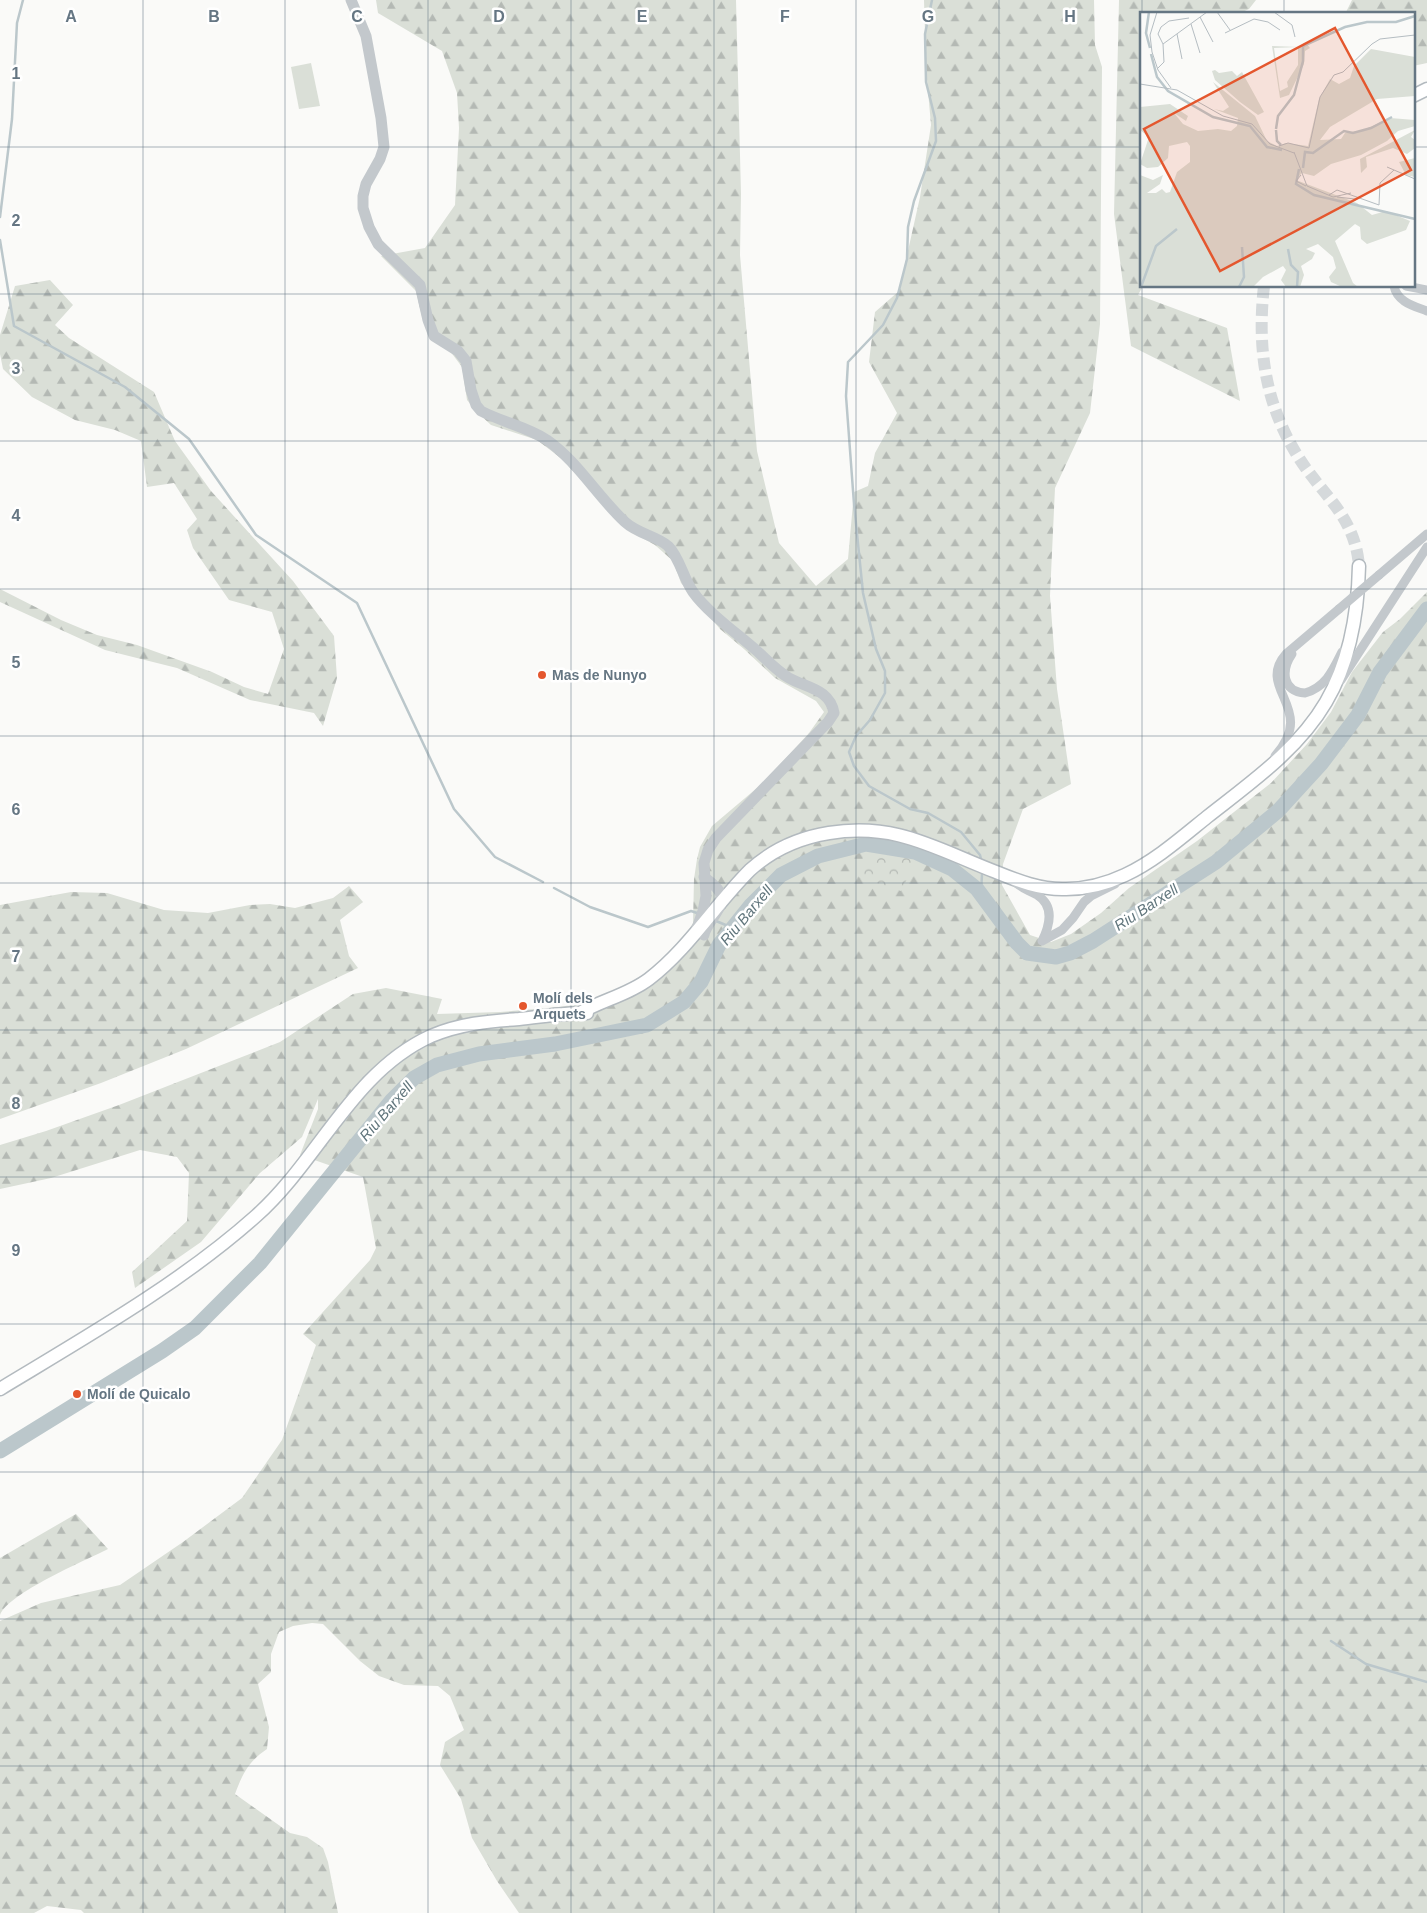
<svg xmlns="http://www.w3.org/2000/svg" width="1427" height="1913" font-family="Arial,sans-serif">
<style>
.forest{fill:url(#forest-firs)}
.park{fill:url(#park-crowns)}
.pitch{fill:#dadfd7}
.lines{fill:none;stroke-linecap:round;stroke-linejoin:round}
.stream{stroke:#bbc7cb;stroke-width:2.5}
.river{stroke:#bbc7cb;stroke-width:15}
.secondary-tunnel{stroke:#d5d9db;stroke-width:12;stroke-dasharray:12 6;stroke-linecap:butt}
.secondary-casing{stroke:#b3babf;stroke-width:15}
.minor{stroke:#c3c8cc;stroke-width:9}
.tertiary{stroke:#c3c8cc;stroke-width:11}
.secondary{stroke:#fff;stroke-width:12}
.minor-bridge{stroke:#c3c8cc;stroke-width:9}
.grid{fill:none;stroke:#657683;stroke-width:1;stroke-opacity:0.55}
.poi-dot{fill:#e4572e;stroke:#fff;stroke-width:2}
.labels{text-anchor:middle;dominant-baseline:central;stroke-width:5;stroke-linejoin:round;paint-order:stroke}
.poi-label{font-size:14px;font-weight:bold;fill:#657683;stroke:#fff;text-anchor:start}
.water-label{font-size:15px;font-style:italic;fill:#60757c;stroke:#fff}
.inset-river{fill:none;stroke:#bbc7cb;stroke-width:2.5}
.inset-road{fill:none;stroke:#b5bdc2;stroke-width:1}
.view{fill:#e4572e;fill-opacity:0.15;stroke:#e4572e;stroke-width:2.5}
.inset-edge{fill:none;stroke:#657683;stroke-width:2.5}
.grid-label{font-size:16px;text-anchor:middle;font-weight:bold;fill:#657683;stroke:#fff;stroke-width:5;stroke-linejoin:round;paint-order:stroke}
</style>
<defs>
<pattern id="forest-firs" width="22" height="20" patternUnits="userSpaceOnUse" patternTransform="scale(1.25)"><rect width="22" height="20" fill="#dadfd7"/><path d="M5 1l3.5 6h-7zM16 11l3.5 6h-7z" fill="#b4b9b4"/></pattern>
<pattern id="park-crowns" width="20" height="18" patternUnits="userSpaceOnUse" patternTransform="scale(1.25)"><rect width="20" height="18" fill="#dadfd7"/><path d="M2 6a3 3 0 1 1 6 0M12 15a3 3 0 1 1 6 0" fill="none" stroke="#b4b9b4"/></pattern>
</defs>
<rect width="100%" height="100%" fill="#fafaf8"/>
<!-- forest -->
<path class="forest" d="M376,0H736L741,194L740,255L757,451L779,543L816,586L848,559L854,492L868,486L875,453L897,413L869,362L875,312L899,291L920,197L931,125L926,68L924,0H1094L1095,45L1102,67L1100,324L1090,413L1055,488L1050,596L1057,689L1071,784L1023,809L1003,864L1002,885L1030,935L1051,942L1071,934L1101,913L1129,888L1197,841L1271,783L1307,744L1331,712L1352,672L1383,632L1400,619L1427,592V1913H519L497,1881L472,1838L461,1799L440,1765L445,1742L464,1730L450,1696L438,1686L404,1685L379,1676L360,1661L323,1624L312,1623L293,1626L279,1632L271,1654V1672L258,1684L269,1727L267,1749C248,1762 243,1773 235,1794L290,1833L307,1837L323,1848L328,1862L338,1913H84L81,1910L47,1906L34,1913H0V1621L41,1603L120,1585L183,1542L242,1498L282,1440L316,1345L303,1334L370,1260L376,1248L363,1177L300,1155L318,1109V1099L302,1137L260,1173L201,1242L135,1288L132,1272L187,1221L189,1173L177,1157L140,1150L51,1178L0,1189V1145L46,1131L119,1105L280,1042L353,994L386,988L442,999L437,1014L500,1012L559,1007L605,1000L646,979L680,945L693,923L694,879L697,859L700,847L712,826L764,782L809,733L824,712L816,701L775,678L744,649L720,629L681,583L673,561L655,545L626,529L562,459L537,440L491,425L476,411L467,400L462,367L447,347L423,321L416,291L381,256L425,248L455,205L459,128L457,93L442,51L378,13Z
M1119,0H1256L1249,9L1238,14H1141V286H1143L1138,295L1227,328L1240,401L1131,346L1114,214Z
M1352,0H1427V63L1413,66V14H1345Z
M50,280L73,305L55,325L69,338L154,392L175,441L211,491L293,581L334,636L337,678L323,726L314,713L250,700L177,668L105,650L0,602V589L61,620L97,635L137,645L212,672L244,687L268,694L284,649L272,612L229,600L193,548L187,530L197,519L174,483L147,487L141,441L115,430L75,420L32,397L3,369L0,354V335L15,286Z
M349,886L363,902L340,920L349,956L358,968L186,1049L101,1083L0,1119V905L71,892L107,893L164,910L208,913L250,905L270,904L295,908L333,898Z
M76,1514L108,1549C84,1561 9,1593 0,1615V1558Z"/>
<!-- park -->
<path class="park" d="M886,852L918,857L901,891L859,877L864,853Z"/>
<!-- pitch -->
<path class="pitch" d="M311,63L320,106L299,109L291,67Z"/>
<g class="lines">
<!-- stream -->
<path class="stream" d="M932,0L925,34L926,82L935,118L936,141L914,201L908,227L907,259L897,298L883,325L848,362L846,396L854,504L863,593L876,649L885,671V693L870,720L856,736L849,752L854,766L869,786L910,809L928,813L961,832L980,855L981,859
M0,217L12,119L17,23L23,0
M0,240L14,326L125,387L189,439L256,535L357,603L454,809L495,857L543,882
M554,888L590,907L648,927L691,911L697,913
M981,894L982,874
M716,921L733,928
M1331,1641L1366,1664L1427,1682"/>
<!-- river -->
<path class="river" d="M0,1451L162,1351L195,1328L260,1263L392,1100L414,1078L437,1065L479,1054L555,1044L647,1025L684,1002L701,982L719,945L751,905L781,875L818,856L866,844L915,852L952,869L977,889L1017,943L1027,953L1056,957L1070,953L1093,941L1216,862L1278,811L1321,764L1358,715L1380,672L1427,609"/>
<!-- secondary-tunnel -->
<path class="secondary-tunnel" d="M1264,286C1257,348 1265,405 1299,458C1323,496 1355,516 1359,566"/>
<!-- secondary casing -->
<g class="secondary-casing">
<path id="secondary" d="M1413,96L1427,89
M580,1013C602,1000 628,995 649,979C688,949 715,905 750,870C773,849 798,838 829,833C896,822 936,849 996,872C1018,881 1041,890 1066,889C1086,889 1106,884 1125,875C1155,861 1181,838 1207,817C1250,783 1298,750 1326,702C1350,661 1358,613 1359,566
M0,1389C86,1337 181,1283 256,1216C319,1160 352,1072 431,1036C459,1024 489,1021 519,1019C540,1017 568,1012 587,1013"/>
</g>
<!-- minor -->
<path class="minor" d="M1394,286C1397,302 1414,306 1427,311
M1406,286L1427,290
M1379,575L1427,534
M1292,654C1281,670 1282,692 1305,693C1326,687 1333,670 1342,652
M1341,680L1427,547
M1275,756C1318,708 1255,689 1286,654L1339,609
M1013,880C1023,890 1027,889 1037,895C1055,906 1050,925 1042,941
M1042,941L1062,930L1073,918L1084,902L1091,896L1115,884"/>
<!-- tertiary -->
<path class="tertiary" d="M351,0L366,36L381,118L384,147L380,159L366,184L363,196V208L369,227L378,244L420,285L428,320L434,336L458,351L466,361L471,390L476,405L481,411C502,422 527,427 547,440C578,462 597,496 625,522C638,534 657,536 668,546C680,558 683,578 693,592C708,613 738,634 757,651C767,660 778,672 789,678C807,688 830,689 834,713L828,722L716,838L708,850L704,863L706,896L703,911L697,928
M704,935C706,922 729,905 719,891C716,886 709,881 704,877"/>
<!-- secondary -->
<use href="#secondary" class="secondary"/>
<!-- minor-bridge -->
<path class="minor-bridge" d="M1339,609L1379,575"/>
</g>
<!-- grid -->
<path class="grid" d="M143,0V1913M285,0V1913M428,0V1913M571,0V1913M714,0V1913M856,0V1913M999,0V1913M1142,0V14M1284,0V14M0,147H1141M1413,147H1427M1142,286V1913M1284,286V1913M0,294H1427M0,441H1427M0,589H1427M0,736H1427M0,883H1427M0,1030H1427M0,1177H1427M0,1324H1427M0,1472H1427M0,1619H1427M0,1766H1427"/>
<!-- markers -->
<g class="poi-dot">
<circle cx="542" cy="675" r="5"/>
<circle cx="523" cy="1006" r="5"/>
<circle cx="77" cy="1394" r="5"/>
</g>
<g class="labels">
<!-- poi labels -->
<g class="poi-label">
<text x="552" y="675">Mas de Nunyo</text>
<text x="533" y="998">Molí dels<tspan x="533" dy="16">Arquets</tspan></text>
<text x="87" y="1394">Molí de Quicalo</text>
</g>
<!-- water labels -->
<g class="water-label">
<text transform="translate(1146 907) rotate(-33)">Riu Barxell</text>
<text transform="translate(746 915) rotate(-50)">Riu Barxell</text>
<text transform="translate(386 1111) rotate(-49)">Riu Barxell</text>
</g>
</g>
<!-- overview -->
<g transform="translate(1140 12)">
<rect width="275" height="275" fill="#fafaf8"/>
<path d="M167,32L170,36L165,39L164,52L149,83L140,86L132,34L159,35ZM158,35V53L147,70L148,75L140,79L134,36ZM231,37L275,45V84L237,87L190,115L180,128L201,127L205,121L224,118L250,106L275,108V114L258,119L247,129L221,143L191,152L174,164L162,161L156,168L217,191L232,203L246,199L270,209L266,218L227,232L221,227L220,215L215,212L195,229L213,271L218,275H202L191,270L189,265L196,256L193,245L178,232L166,237L175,241L172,247L161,254L164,263L160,275H146L141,268L146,258L143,254L123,265L113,275H0V163L13,168L23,163L20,172L7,181H16L22,177L26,181L30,180L37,160L50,150V134L47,130L29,134L28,146L18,155L7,156L0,152L9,125L0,118V95L30,92L48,104L46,109L34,101L43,112L58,119L78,117L91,119L97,114L98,106L74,97L83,99L89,95L73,70L115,104L127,129L137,134L146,131L168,134L179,87L190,67L199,72L210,66L214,54ZM75,58L79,61L92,59L97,64L102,60L124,100L118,103L100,90L75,68L72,59ZM275,118L271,125L275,128V136L267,142L253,136L226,145L227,155L221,161L220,147ZM275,146V165L266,163L259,150Z" fill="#dadfd7" fill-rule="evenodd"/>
<path class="inset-river" d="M9,0L6,21L10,36M11,42L17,65L28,79L73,105L110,114L127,135L142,138M136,117L138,104L154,83L163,49V34L205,15L227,10H256L275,4M136,118L137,129L141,133M163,156L165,140L173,141L204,119L213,121L231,116L252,105M159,157L156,172L174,183L275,207M148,237L151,253L158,260L157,275M1,275L16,234L37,217M99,275L104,265L102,235"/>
<path class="inset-road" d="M17,0L10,23L12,40L18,58L31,76M77,0L90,18M134,0L152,13L155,25M60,5L73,30M51,12L60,41M85,21L114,7L128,10L140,18M37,22L42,47M23,32L18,22L21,15L29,9L49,6M17,57L24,50L23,32L67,0M0,72L37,78L83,104L112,112L130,132L154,141M139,134L148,131L169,136L180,85L194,63L203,60L232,32L240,27L275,23M154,140L167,174L193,185L211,181M247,155L275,167M161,163L156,169L166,174M189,183L197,178L239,193L240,171L254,158M197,185L215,187"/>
<path class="view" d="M195,16L271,158L80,259L4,117Z"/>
<rect width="275" height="275" class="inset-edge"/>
</g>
<g class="grid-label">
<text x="71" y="22">A</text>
<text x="214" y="22">B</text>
<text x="357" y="22">C</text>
<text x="499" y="22">D</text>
<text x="642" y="22">E</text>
<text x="785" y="22">F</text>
<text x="928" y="22">G</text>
<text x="1070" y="22">H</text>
<text x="16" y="79">1</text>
<text x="16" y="226">2</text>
<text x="16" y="374">3</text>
<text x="16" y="521">4</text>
<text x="16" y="668">5</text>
<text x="16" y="815">6</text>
<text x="16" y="962">7</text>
<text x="16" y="1109">8</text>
<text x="16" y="1256">9</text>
</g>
</svg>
